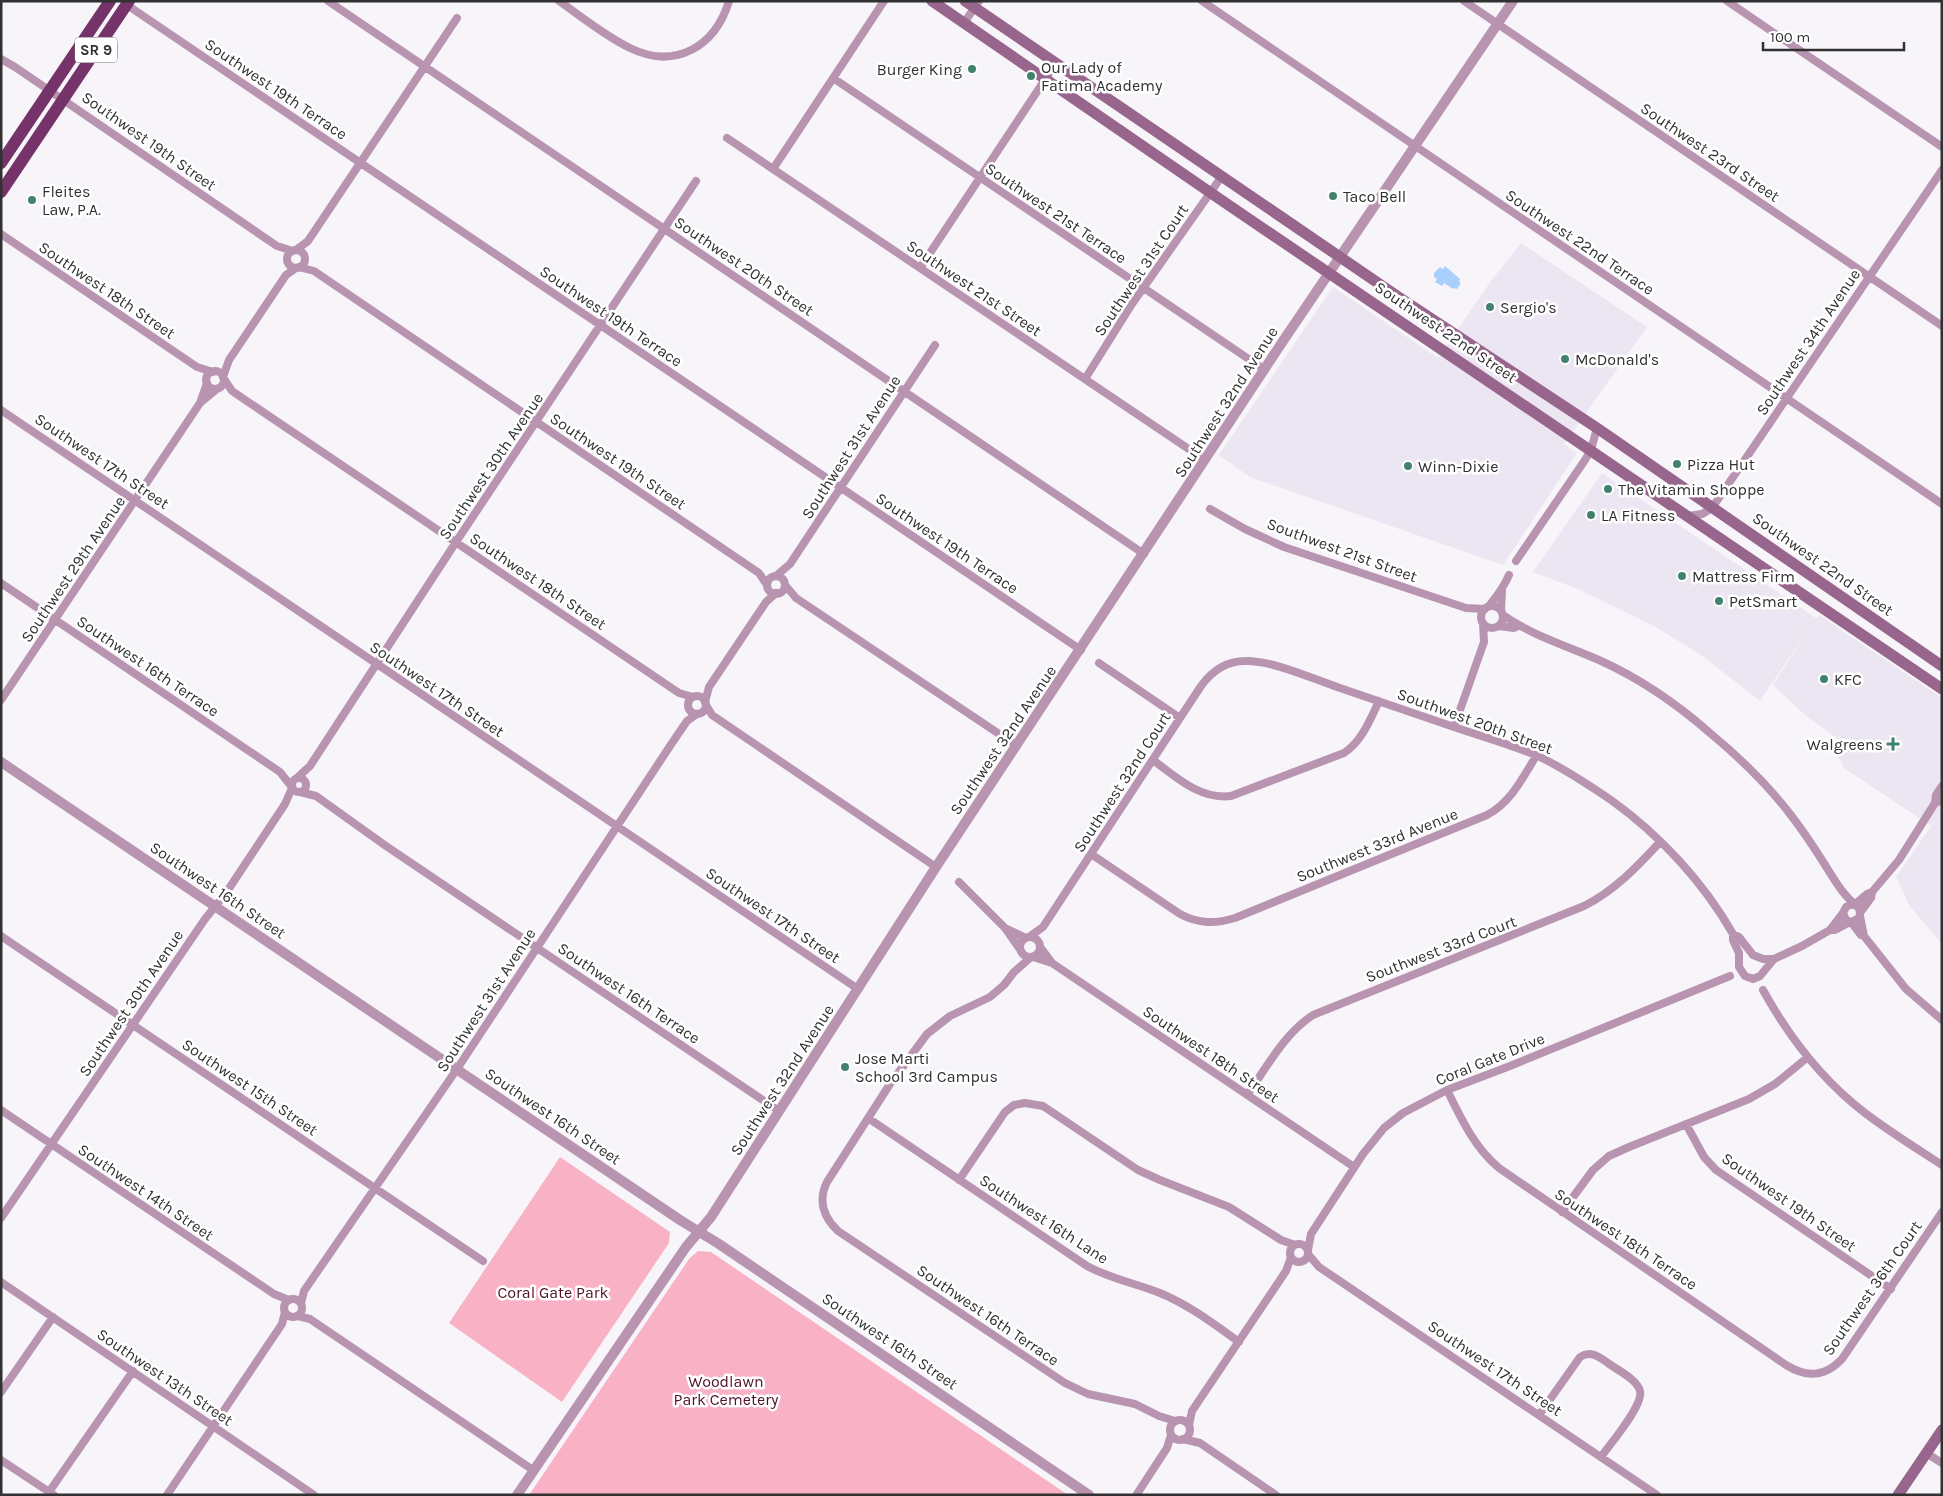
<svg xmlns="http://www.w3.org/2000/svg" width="1943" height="1496" font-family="Karla,sans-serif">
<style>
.built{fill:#ebe6f1}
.green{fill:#f9b2c5}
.water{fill:#a9cffc}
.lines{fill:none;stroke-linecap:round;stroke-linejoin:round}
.minor{stroke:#b894b0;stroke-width:8}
.tertiary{stroke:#b894b0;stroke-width:10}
.secondary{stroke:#98658d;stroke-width:11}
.trunk{stroke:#75336a;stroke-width:12}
.poi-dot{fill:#42816e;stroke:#fff;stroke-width:2}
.labels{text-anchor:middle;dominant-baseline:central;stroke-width:5;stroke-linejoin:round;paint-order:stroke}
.shield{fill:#fff;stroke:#6f6f70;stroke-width:1}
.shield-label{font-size:15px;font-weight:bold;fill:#313132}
.poi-label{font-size:16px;fill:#313132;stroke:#fff;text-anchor:start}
.street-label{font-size:16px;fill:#313132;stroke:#fff}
.park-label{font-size:16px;fill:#50122a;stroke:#fff}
</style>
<rect width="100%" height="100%" fill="#f7f5f9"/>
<!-- built -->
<path class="built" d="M1521,243L1647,327L1564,444L1577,453L1503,565L1250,477L1219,455L1333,287L1438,358L1491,281Z
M1602,473L1816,618L1819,615L1942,698V944L1909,905L1896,877L1931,826L1844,768L1837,755L1844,743L1806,716L1773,685L1808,630L1760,701L1701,655L1654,626L1578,589L1533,572Z"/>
<!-- green -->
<path class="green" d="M560,1157L670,1232L669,1243L562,1402L449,1323Z
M698,1251L711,1252L1068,1495H529L689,1259Z"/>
<!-- water -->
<path class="water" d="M1445,266L1460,279L1459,282L1461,283L1457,289L1454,288L1453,289L1444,283L1442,286L1435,282L1437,279L1434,277V273L1440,267L1443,269Z"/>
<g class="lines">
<!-- minor -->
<path class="minor" d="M328,1L1144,554
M559,1C582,17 605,36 630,48C675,70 715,47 729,1
M1202,1L1942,504
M1464,1L1942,326
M1727,1L1942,147
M127,5L1081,650
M964,23L979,1
M1,59L15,67L277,246L293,251
M833,78L1265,370
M727,138L1205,460
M773,169L884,1
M1,234L197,367L213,372
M296,250L308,241L457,18
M287 259a9 9 0 1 1 18 0a9 9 0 1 1-18 0Z
M299,267L314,271L759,573L767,585
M920,268L1056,63
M206 380a9 9 0 1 1 18 0a9 9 0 1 1-18 0Z
M223,377L229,360L286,275L296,268
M224,379L232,391L679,693L693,697
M1085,379L1132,304L1222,176
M200,403L207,383
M1,410L858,989
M1210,509L1245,529L1284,547L1466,608L1485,609
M1688,516L1702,514L1712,508L1942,170
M1516,561L1585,460L1591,450L1597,428
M776,576L790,564L935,345
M767 585a9 9 0 1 1 18 0a9 9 0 1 1-18 0Z
M1,583L280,772L291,786
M785,585L796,598L1017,746
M1489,606C1497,596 1504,587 1509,575
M1481 617a11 11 0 1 1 22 0a11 11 0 1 1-22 0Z
M1501,610L1502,590
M1503,615C1531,635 1567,646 1599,660C1639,678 1677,704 1710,733C1739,757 1767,784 1790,814C1801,828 1811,843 1820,857C1833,877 1841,894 1859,908L1860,913L1859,918L1851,922L1846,920L1843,913L1846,907L1852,904
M1499,626L1514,628L1518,626
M1099,663L1180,718
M688 705a9 9 0 1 1 18 0a9 9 0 1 1-18 0Z
M1,700L200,403L217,389
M705,702L709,687L766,602L776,593
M706,705L712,715L936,867
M1454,727L1484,642L1483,623
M1153,760C1176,777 1200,800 1231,796L1344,753C1362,741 1370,720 1379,701
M298,777L310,766L456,542L696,181
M292 785a7 7 0 1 1 14 0a7 7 0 1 1-14 0Z
M300,792L316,796L386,846L779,1111
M1935,803L1936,795L1942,786
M1091,854L1180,914C1199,924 1215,924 1235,918L1487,815C1511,802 1522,779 1536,756
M959,882L1005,928L1019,948
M1854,905L1867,894L1872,892
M1860,913L1871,898L1872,892L1899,860L1935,803L1942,800
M1860,916L1864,936
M1851,922L1861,935L1864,936L1906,989L1942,1020
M1005,928L1026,938
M1830,930H1835L1850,922
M1733,934V940L1739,953V967L1745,976L1753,979L1760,976L1774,959
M1,936L483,1261
M1020 947a10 10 0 1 1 20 0a10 10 0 1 1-20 0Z
M1029,937L1043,927L1201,686C1212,671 1226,661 1245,661C1272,660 1313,679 1340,688C1378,701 1416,714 1454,727C1483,737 1513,745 1540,757C1565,769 1589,785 1611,800C1660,835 1704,883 1733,934L1739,937L1753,955L1763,959H1774L1802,946L1830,930L1843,913
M1040,947L1052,963
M1033,957L1052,963L1354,1167
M1030,958L1014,972L1004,985L990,997L950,1016L927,1034L890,1084L827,1182C818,1200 823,1217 838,1231L1065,1383L1088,1394L1135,1404L1159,1416L1175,1421
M1763,990C1789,1037 1822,1080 1865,1113C1890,1132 1916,1148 1942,1165
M1447,1090C1461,1118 1474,1147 1499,1168L1786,1365C1807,1378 1825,1377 1842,1359L1942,1212
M1247,1095C1267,1067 1284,1034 1313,1015L1584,906C1614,891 1637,867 1660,842
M1,1110L274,1294L289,1300
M868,1118L1087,1266C1111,1279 1135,1283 1160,1293C1189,1305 1214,1324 1239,1342
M1686,1124L1704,1157L1716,1170L1891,1289
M959,1180L1005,1112L1014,1105L1025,1103L1043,1106L1138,1170L1160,1180L1229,1207L1281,1240L1295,1245
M1562,1212L1593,1170L1609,1156L1629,1147L1749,1099L1775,1084L1808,1057
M1,1218L205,919L226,893L285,804L292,788
M1290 1253a9 9 0 1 1 18 0a9 9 0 1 1-18 0Z
M1308,1250L1311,1234L1363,1154L1384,1128L1403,1113L1447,1090L1510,1066L1730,976
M1308,1254L1319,1267L1657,1495
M1,1282L314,1495
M284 1308a9 9 0 1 1 18 0a9 9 0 1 1-18 0Z
M301,1303L304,1291L457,1069L670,746L687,721L697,714
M298,1316L310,1319L533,1470
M1,1392L53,1317
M1539,1415L1580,1357C1591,1350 1599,1357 1608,1363C1617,1370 1637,1379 1640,1391C1644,1405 1610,1444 1601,1457
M1170 1430a10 10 0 1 1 20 0a10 10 0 1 1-20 0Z
M1189,1425L1192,1411L1286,1271L1291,1257
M1183,1439L1200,1443L1276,1495
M1926,1453L1942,1463
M1,1460L54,1495
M49,1492L133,1371
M1137,1494L1167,1448L1171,1435
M167,1495L282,1324L285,1312"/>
<!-- tertiary -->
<path class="tertiary" d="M1,762L680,1220L719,1244L1089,1495
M517,1495L686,1247L711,1217L936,867L1283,341L1513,1"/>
<!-- secondary -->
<path class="secondary" d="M932,1L1227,204L1942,689
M965,1L1400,298L1597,428L1942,666
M1898,1495L1942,1430"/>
<!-- trunk -->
<path class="trunk" d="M1,163L110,1
M1,192L129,1"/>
</g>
<!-- markers -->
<g class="poi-dot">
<circle cx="972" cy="69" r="5"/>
<circle cx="1031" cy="76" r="5"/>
<circle cx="1333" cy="196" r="5"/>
<circle cx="32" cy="200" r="5"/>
<circle cx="1490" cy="307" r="5"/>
<circle cx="1565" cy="359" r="5"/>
<circle cx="1677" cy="464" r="5"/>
<circle cx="1408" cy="466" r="5"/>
<circle cx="1608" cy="489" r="5"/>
<circle cx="1591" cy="515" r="5"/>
<circle cx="1682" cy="576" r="5"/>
<circle cx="1719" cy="601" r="5"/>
<circle cx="1824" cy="679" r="5"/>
<path d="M1890.5 736.5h5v5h5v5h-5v5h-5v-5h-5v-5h5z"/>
<circle cx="845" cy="1067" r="5"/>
</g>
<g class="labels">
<!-- shield labels -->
<rect class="shield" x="75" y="37.5" width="42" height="25" rx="4"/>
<g class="shield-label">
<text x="96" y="50">SR 9</text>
</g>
<!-- poi labels -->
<g class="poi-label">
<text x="1041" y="67">Our Lady of<tspan x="1041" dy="18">Fatima Academy</tspan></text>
<text x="962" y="69" text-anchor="end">Burger King</text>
<text x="42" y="191">Fleites<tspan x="42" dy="18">Law, P.A.</tspan></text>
<text x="1343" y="196">Taco Bell</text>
<text x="1500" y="307">Sergio's</text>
<text x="1575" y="359">McDonald's</text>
<text x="1687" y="464">Pizza Hut</text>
<text x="1418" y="466">Winn-Dixie</text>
<text x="1618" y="489">The Vitamin Shoppe</text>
<text x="1601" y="515">LA Fitness</text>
<text x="1692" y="576">Mattress Firm</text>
<text x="1729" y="601">PetSmart</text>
<text x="1834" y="679">KFC</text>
<text x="1883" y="744" text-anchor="end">Walgreens</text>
<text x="855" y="1058">Jose Marti<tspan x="855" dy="18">School 3rd Campus</tspan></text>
</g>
<!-- street labels -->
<g class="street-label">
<text transform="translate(276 89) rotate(34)">Southwest 19th Terrace</text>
<text transform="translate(149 141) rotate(35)">Southwest 19th Street</text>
<text transform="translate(1710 152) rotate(34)">Southwest 23rd Street</text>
<text transform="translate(1056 213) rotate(34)">Southwest 21st Terrace</text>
<text transform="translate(1580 242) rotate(34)">Southwest 22nd Terrace</text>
<text transform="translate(744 266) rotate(34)">Southwest 20th Street</text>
<text transform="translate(1141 270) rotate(-56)">Southwest 31st Court</text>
<text transform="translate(974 288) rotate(34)">Southwest 21st Street</text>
<text transform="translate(107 290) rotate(34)">Southwest 18th Street</text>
<text transform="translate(611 316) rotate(34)">Southwest 19th Terrace</text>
<text transform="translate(1446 332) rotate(34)">Southwest 22nd Street</text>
<text transform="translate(1808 342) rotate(-56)">Southwest 34th Avenue</text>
<text transform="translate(1226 402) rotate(-57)">Southwest 32nd Avenue</text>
<text transform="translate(851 447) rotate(-57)">Southwest 31st Avenue</text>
<text transform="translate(102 461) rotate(34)">Southwest 17th Street</text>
<text transform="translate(618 461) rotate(34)">Southwest 19th Street</text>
<text transform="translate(491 466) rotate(-56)">Southwest 30th Avenue</text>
<text transform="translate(947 543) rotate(34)">Southwest 19th Terrace</text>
<text transform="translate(1342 550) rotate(20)">Southwest 21st Street</text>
<text transform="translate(1823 564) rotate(35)">Southwest 22nd Street</text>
<text transform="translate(73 569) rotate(-56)">Southwest 29th Avenue</text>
<text transform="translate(538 581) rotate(34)">Southwest 18th Street</text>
<text transform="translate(148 666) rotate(34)">Southwest 16th Terrace</text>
<text transform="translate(437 689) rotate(34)">Southwest 17th Street</text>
<text transform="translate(1475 721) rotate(20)">Southwest 20th Street</text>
<text transform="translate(1003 740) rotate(-56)">Southwest 32nd Avenue</text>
<text transform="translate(1122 782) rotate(-57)">Southwest 32nd Court</text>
<text transform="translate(1377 845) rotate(-22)">Southwest 33rd Avenue</text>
<text transform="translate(218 890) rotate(34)">Southwest 16th Street</text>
<text transform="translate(773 915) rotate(34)">Southwest 17th Street</text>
<text transform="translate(1441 949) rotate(-21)">Southwest 33rd Court</text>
<text transform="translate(629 993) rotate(34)">Southwest 16th Terrace</text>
<text transform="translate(486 1000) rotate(-57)">Southwest 31st Avenue</text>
<text transform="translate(131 1003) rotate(-56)">Southwest 30th Avenue</text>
<text transform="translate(1211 1054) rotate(34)">Southwest 18th Street</text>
<text transform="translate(1490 1059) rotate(-22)">Coral Gate Drive</text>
<text transform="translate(782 1080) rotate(-57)">Southwest 32nd Avenue</text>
<text transform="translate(250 1087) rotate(34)">Southwest 15th Street</text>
<text transform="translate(553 1116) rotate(34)">Southwest 16th Street</text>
<text transform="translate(146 1192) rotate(34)">Southwest 14th Street</text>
<text transform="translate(1789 1202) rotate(35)">Southwest 19th Street</text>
<text transform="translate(1044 1219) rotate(33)">Southwest 16th Lane</text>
<text transform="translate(1626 1239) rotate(34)">Southwest 18th Terrace</text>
<text transform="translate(1872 1288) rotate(-55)">Southwest 36th Court</text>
<text transform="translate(988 1315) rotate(34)">Southwest 16th Terrace</text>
<text transform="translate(890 1341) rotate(34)">Southwest 16th Street</text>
<text transform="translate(1495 1368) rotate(34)">Southwest 17th Street</text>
<text transform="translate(165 1377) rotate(34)">Southwest 13th Street</text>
</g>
<!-- park labels -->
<g class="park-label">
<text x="553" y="1292">Coral Gate Park</text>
<text x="726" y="1381">Woodlawn<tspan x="726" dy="18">Park Cemetery</tspan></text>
</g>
</g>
<!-- border -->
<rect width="1943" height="1496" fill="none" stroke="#313132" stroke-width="5"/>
<!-- scale -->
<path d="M1763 42v8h141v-8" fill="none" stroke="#313132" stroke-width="2.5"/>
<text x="1770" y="42" font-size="15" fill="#313132" stroke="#ffffff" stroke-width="4" paint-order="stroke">100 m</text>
</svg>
